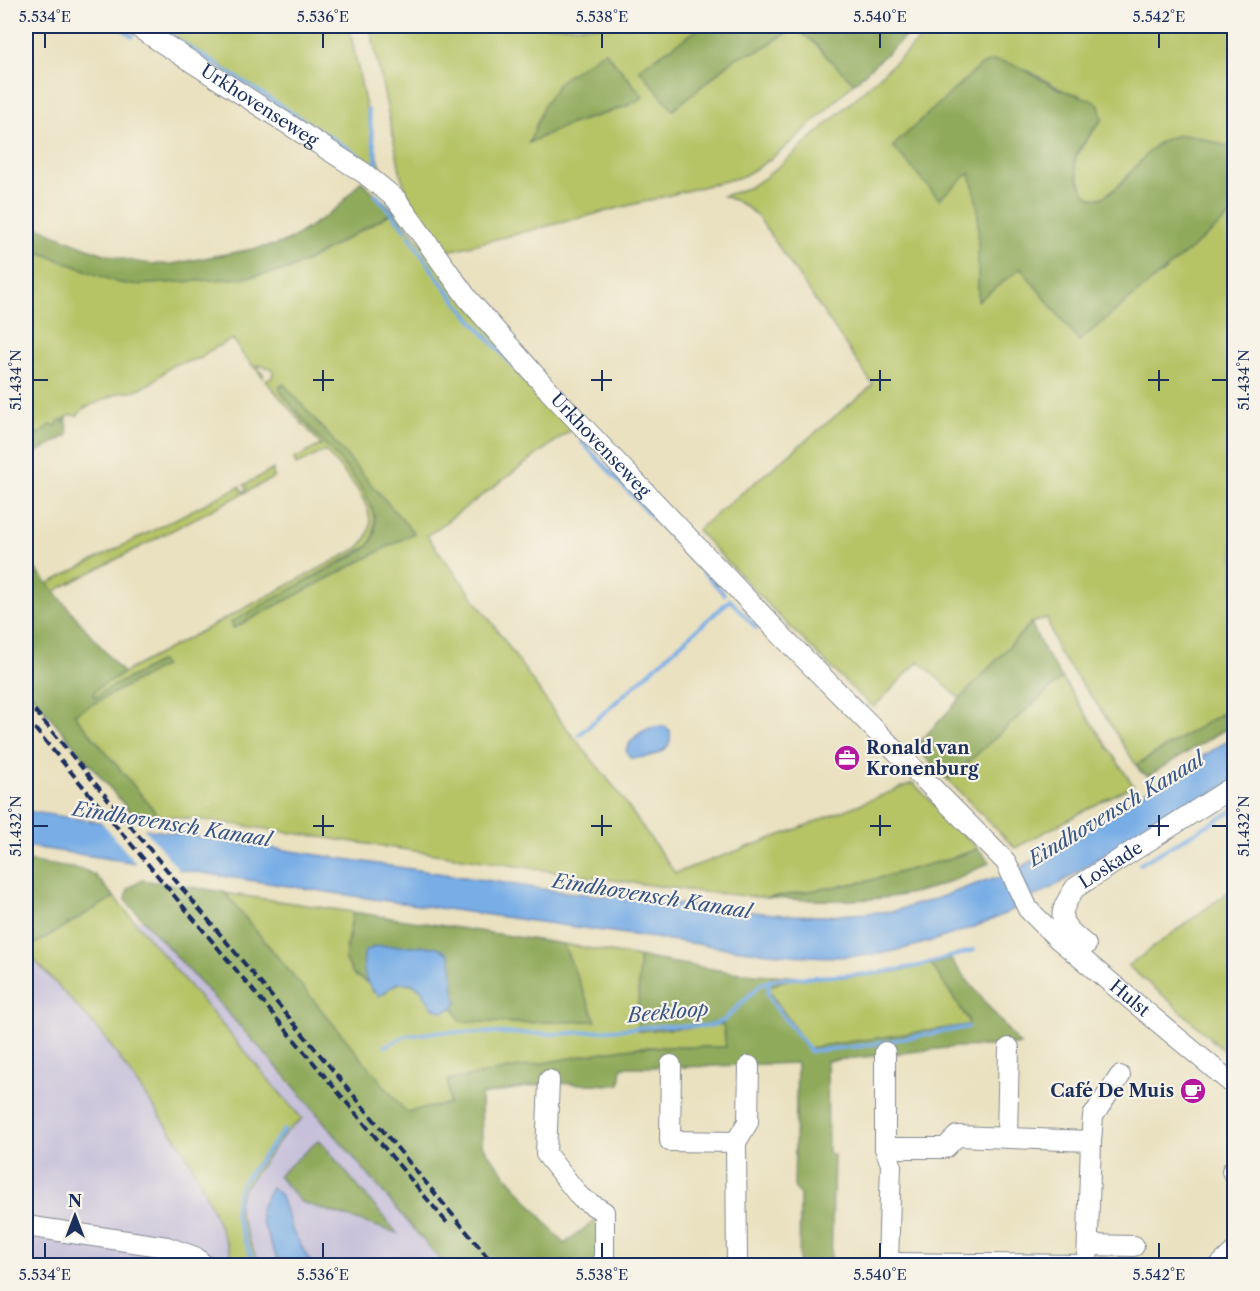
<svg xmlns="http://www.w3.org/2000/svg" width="1260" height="1291" font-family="'Libre Caslon Text',serif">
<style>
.industrial{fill:#c6c0da}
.green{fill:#b6c466;stroke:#687a62;stroke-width:1.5;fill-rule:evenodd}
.forest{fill:#90aa5b;stroke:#566c5c;stroke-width:1.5}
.water{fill:#78ade6;stroke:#4a6ea2;stroke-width:1.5}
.pier{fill:#eae1c0}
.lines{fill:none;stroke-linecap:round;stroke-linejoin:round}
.stream{stroke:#78ade6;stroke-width:4}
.minor-casing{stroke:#82888f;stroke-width:22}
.minor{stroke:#fff;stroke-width:20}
.rail{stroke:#1b2f5e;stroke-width:4;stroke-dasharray:9 4.5;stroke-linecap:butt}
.ticks{fill:none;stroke:#1b2f5e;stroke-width:2}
.labels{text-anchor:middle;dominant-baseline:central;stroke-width:4.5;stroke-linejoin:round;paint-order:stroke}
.street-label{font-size:18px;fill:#1b2f5e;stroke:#f7f3e8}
.poi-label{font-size:18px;font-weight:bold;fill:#1b2f5e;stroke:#f7f3e8;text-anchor:start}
.water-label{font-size:20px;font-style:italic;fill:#375587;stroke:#f7f3e8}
.neatline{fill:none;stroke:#1b2f5e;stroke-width:2}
.ticks-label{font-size:15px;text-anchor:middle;fill:#1b2f5e}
</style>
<rect width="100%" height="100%" fill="#f7f3e8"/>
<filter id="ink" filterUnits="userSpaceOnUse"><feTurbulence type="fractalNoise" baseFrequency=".0167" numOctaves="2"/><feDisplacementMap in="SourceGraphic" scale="12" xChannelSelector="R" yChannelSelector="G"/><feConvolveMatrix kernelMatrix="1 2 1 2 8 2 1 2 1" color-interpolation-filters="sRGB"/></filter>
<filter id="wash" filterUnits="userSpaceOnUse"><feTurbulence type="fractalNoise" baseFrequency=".008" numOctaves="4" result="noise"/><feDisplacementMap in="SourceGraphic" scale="24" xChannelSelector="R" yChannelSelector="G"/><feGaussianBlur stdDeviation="1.35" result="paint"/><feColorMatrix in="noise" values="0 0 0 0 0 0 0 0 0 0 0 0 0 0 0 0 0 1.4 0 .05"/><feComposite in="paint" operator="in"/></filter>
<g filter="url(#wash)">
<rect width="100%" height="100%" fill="#eae1c0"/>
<!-- industrial -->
<path class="industrial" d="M26,897L145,921L187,944L284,1077L449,1265H26Z"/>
<!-- green -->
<path class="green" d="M158,26H349L373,140L382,171Z
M370,26H703L639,69L673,110L737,57L758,51L788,32L795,30L802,33L816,44L828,58L854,83C823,112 778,160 741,177L449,251L410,203L401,175ZM605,51L643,97C632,108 585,119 568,125C555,130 542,137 529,142Z
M935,26H1234V147H1229L1191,135L1158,143L1119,185L1103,197L1096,199L1087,196L1083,191L1075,167L1076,155L1102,119L1080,95L1064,91L1029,71L981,65L956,89L978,209V300L1021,268L1079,341L1234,213V706L1136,765L1097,704L1058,652L1047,618L1031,623L960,699L919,661L874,707L857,693L779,616L697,530L873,385L759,218C748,207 739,201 723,196L748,188L763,179L796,152Z
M395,211L572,429L427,536L493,624L556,715L615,788L675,873L792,831L913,783L978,849L945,860L868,881L768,898L694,891L577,875L219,822L158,815L74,714L163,666L161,661L102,692L96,699L93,694L98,688L123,673L358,548C392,518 345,474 325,451L296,465L294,459L321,445L265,380L272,378L273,371L270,368L256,365L263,374V377L243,355L233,339L207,352L202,358L173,365L151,383L131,392H122L84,408L77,416L71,415L65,418V423L62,420L57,426L50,425L41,433L33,434L26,442V247L116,282L132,285L242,278L287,270L307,261ZM329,447L414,533L233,628L231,623L370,545C387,505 351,475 329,447Z
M274,469L272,472L275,477L53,592L47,584L240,486V488L244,492L247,488L244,485Z
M1062,678L1133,785L1015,848L948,780Z
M1234,888V1060L1173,1004L1128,966Z
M224,893L353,912C350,931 340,956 353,973C360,983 366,976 373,992L384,994C387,989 389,987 395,985C415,975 430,1000 443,1012L454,1007L461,1021L515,1023L595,1021L563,944L639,957L638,1031L704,1027L724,1024L726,1047H641L604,1052L448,1081L449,1104L405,1112Z
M114,897L302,1119L286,1132L243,1189L238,1202L239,1214L259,1265H236L199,1179L184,1150L103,1035L40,966L26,953V949Z
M931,964L969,1021L968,1026L808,1048L767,988C795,972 827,979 858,976C883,975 907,970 931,964Z"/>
<!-- forest -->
<path class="forest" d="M703,26H917L854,83L828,58L816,44L802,33L795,30L788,32L758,51L737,57L673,110L639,69Z
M605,51L643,96C632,108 585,118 568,125C554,130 541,137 529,143L544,105L560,81Z
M992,61C1022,61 1038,82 1065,91C1077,95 1088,97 1099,105L1102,119C1095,128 1079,146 1076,156C1072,171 1083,206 1103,197C1131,183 1142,147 1171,137C1190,131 1211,142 1229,147H1234V213L1079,341L1021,268L978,301V209L970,173L939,199L893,146L981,65Z
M361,181L395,211L307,261L287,270L242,278L132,285L116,282L26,247V222C71,241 121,267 172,264L275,245L288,241L323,218L339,206Z
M284,384L414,533L234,628L231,622L364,550C401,519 338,458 317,436C305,422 292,407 281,392L279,387Z
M67,418L68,435L26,458V442L33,434L41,433L50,425L57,426L58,421L62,420L64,424V419Z
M26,558L123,673L98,688L93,694L95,698L102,692L161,661L164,666L74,714L158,815L131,813L26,688Z
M1031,623L1044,651L1062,678L948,780L915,747Z
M1234,706V724L1148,776L1141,772L1136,765Z
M978,849L990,862C967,874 943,886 917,892C869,904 816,900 768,898L868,881L945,860Z
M26,861L84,870L95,875L114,897L26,949Z
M142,880L224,892L406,1112L449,1104L448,1080L604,1052L641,1047H726L723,1024L638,1031L639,957L730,972L799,977L778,982L767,988L808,1048L968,1025L969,1021L931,964L950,959L1020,1045L956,1047L827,1061L828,1153L834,1155L831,1265H799L800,1195L794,1187L797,1063L685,1067H622L620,1084L618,1085L550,1083L481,1095L482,1144L489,1155L564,1244L598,1218L599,1265H444L287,1078L126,901L128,889Z
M353,912L563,944L596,1021L515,1023L460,1021L454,1007L457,1002L452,987L420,946L373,947L364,972L369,983L354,975L345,959Z
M319,1140L397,1233L301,1202L278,1176Z"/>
<!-- water -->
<path class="water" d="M663,726L670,730C670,733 671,737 670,740C667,756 642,758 630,758L626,750C633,735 646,727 663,726Z
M1234,737V781C1189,807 1143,832 1099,858C1073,874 1048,894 1018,902L1016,908C996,919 976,927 953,934C929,942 904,950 878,954C832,960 786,955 741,950L367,898L26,846V811L556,891L784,915L825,916L894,911L938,898L990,879L1002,877L1008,879L1020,868Z
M398,946L438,947L449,954C456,970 450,986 457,1002L454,1007L443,1012L432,1007L421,989L411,983H397L379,996C365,986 361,967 365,951L378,946Z
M271,1188L280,1194L292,1230L312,1265H280L262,1222L260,1210Z"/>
<!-- pier -->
<path class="pier" d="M98,818L141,825L181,872L137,865Z"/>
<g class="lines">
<!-- stream -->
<path class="stream" d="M118,26L133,36
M156,26L372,164L377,163L368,110
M375,194L406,230
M409,235C444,293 488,339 534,388
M582,442L724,594
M579,735L730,600L756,628
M1140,864L1234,810
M769,981L768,994L774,1005L810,1051L861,1046L968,1027
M385,1046L406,1036L437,1032L560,1034L662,1026H709L723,1021L761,984L776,979L870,974L918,966L974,950
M255,1266L235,1214L237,1197L241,1184L284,1130"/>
</g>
</g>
<g filter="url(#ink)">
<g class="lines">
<!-- minor casing -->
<g class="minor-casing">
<g id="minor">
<path id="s1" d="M136,26L364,173L396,199L468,299L549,391L784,638L1006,862L1028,909L1057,938L1234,1085"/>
<path id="s2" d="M1086,945C1059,923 1055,918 1075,888L1234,786"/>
<path d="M885,1052V1148L891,1164L888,1263"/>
<path d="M671,1065L670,1141L736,1142"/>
<path d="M549,1080L546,1154L581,1198L604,1212V1266"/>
<path d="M1007,1137L1009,1048"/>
<path d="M1091,1141L1093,1116L1120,1076"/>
<path d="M885,1148H945L957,1136L1091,1141L1087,1265L888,1263L887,1266"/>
<path d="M1232,1171L1234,1174"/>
<path d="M26,1226L167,1247L195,1257L205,1266"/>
<path d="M1088,1245L1134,1246"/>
<path d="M737,1266L736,1142L748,1122L749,1066"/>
<path d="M1219,1266L1234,1252"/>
</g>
</g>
<!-- minor -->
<use href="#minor" class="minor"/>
<!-- rail -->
<path class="rail" d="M26,700L495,1266
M26,718L448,1224"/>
</g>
</g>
<!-- ticks -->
<path class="ticks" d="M45,33V48M323,33V48M602,33V48M880,33V48M1159,33V48M323,370V391M602,370V391M880,370V391M1159,370V391M33,380H48M313,380H334M591,380H612M870,380H891M1148,380H1169M1212,380H1227M323,815V836M602,815V836M880,815V836M1159,815V836M33,826H48M313,826H334M591,826H612M870,826H891M1148,826H1169M1212,826H1227M45,1243V1258M323,1243V1258M602,1243V1258M880,1243V1258M1159,1243V1258"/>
<!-- icons -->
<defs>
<g id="office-disc" transform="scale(1.35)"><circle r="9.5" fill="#b5179e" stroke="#f7f3e8"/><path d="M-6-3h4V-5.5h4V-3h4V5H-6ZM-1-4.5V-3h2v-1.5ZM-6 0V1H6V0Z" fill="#fff"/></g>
<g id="cafe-disc" transform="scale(1.35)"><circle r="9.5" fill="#b5179e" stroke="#f7f3e8"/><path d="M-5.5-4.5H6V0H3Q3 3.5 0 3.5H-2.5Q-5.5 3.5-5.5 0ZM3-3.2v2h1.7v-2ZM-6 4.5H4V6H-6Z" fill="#fff"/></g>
</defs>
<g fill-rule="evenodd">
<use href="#office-disc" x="847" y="758"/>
<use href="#cafe-disc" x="1193" y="1091"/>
</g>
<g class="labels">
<!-- street labels -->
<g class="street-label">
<text stroke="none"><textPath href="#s1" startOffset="147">Urkhovenseweg</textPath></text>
<text stroke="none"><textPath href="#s1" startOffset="633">Urkhovenseweg</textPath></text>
<text stroke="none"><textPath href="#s2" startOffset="112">Loskade</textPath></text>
<text stroke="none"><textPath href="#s1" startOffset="1402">Hulst</textPath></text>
</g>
<!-- poi labels -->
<g class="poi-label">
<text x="866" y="748">Ronald van<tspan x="866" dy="21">Kronenburg</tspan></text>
<text x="1174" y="1091" text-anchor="end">Café De Muis</text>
</g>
<!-- water labels -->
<g class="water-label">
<text transform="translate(1116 809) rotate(-31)">Eindhovensch Kanaal</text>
<text transform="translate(172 824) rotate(9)">Eindhovensch Kanaal</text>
<text transform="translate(652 896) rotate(9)">Eindhovensch Kanaal</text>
<text transform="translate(668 1012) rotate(-5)">Beekloop</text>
</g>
</g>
<!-- margin -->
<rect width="1260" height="1291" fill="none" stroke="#f7f3e8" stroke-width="66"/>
<!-- north arrow -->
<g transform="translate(75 1216)" stroke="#f7f3e8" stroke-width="4.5" paint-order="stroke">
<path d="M0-4.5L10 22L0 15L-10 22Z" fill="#1b2f5e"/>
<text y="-9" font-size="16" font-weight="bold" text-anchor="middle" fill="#1b2f5e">N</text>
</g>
<rect x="33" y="33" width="1194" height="1225" class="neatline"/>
<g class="ticks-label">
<text x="45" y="22">5.534°E</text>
<text x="323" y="22">5.536°E</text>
<text x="602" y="22">5.538°E</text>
<text x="880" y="22">5.540°E</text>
<text x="1159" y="22">5.542°E</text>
<text transform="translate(16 380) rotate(-90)" y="5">51.434°N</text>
<text transform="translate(1244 380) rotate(-90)" y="5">51.434°N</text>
<text transform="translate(16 826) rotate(-90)" y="5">51.432°N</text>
<text transform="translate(1244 826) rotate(-90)" y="5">51.432°N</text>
<text x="45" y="1280">5.534°E</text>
<text x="323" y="1280">5.536°E</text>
<text x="602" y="1280">5.538°E</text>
<text x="880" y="1280">5.540°E</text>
<text x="1159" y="1280">5.542°E</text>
</g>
</svg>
